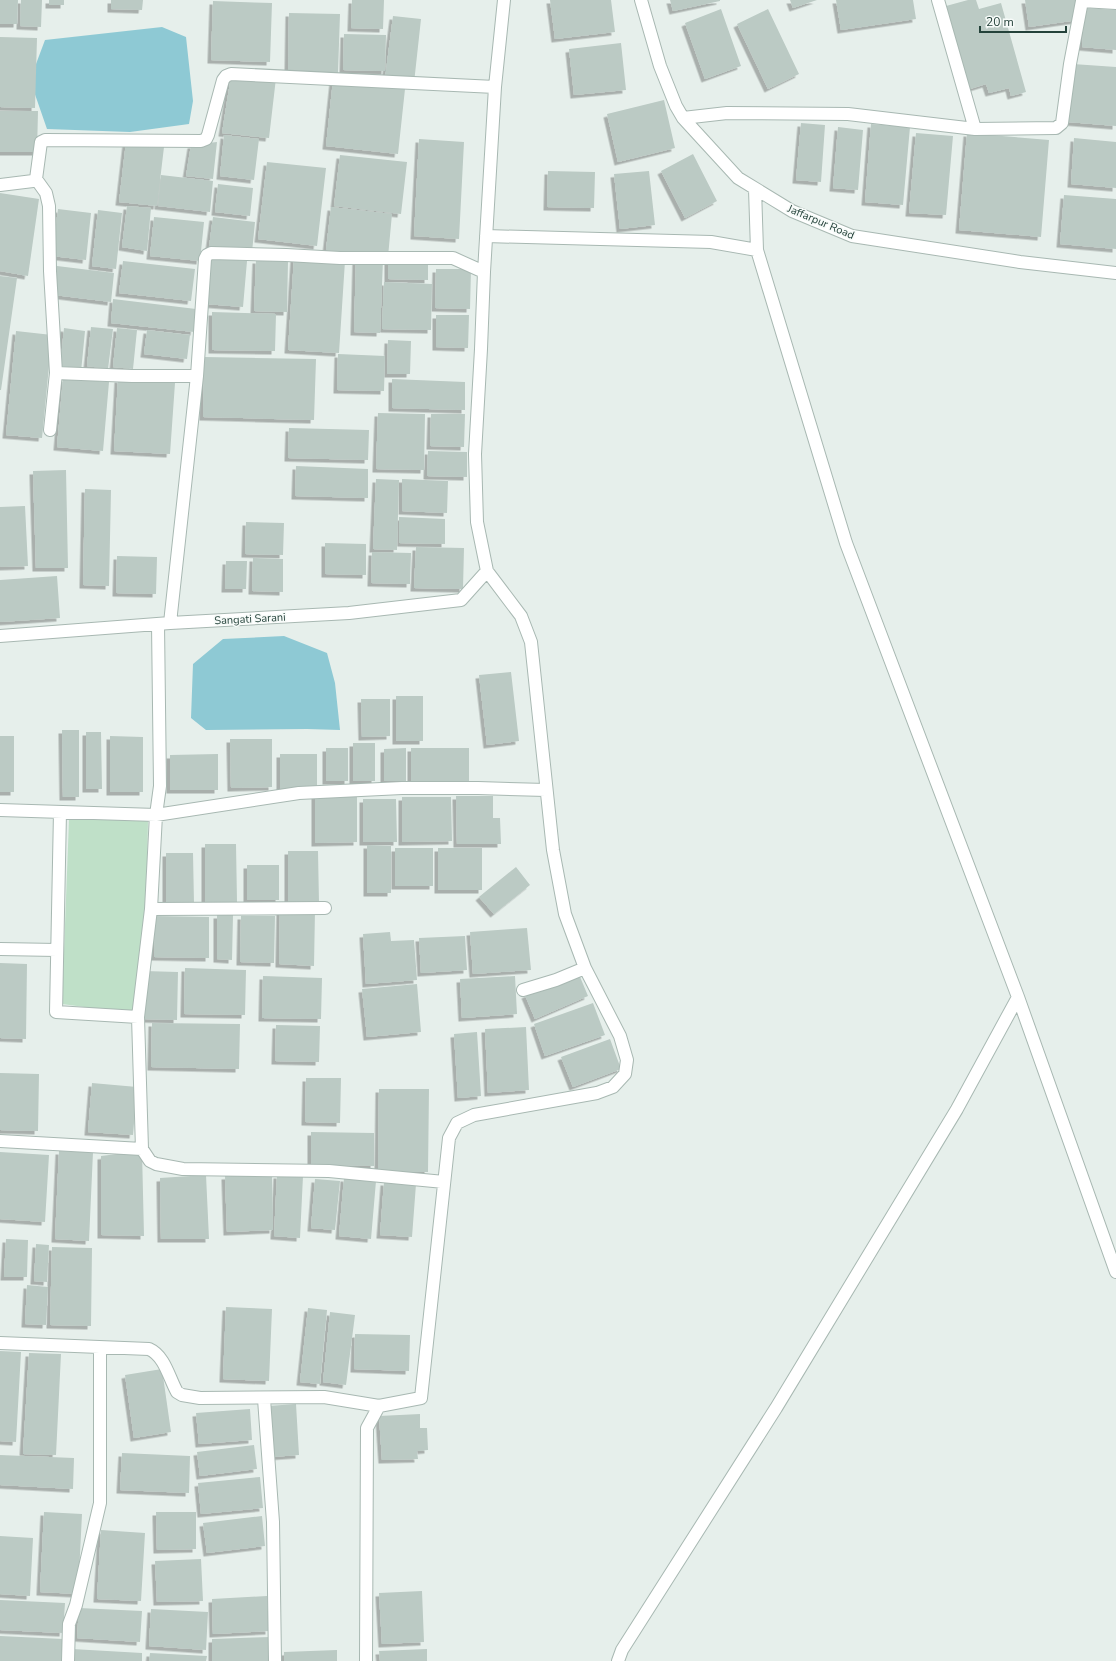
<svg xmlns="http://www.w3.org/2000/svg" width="1116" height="1661" font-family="'Nunito Sans',sans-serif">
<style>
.green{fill:#bfe0c8}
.water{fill:#8ec9d4}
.building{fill:#bbcac4;filter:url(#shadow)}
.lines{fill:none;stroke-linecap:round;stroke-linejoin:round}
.minor-casing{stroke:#a8b8b2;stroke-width:14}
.minor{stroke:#fff;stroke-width:12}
.labels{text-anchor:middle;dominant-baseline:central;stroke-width:3;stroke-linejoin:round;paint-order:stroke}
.street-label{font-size:11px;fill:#24423a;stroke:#f7fbf9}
</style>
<defs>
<filter id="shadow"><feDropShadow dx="-3.5" dy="3.5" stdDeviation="0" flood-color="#0004"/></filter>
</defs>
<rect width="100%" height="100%" fill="#e6efeb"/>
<!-- green -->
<path class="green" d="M69,820H148L146,917L137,1014L62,1004Z"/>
<!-- water -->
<path class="water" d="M162,27L186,37L193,101L189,124L130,132L47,129L30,80L45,40Z
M284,636L327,653L335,683L340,730L307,729L206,730L191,718L193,664L223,639Z"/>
<!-- building -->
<path class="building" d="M0,0H18L17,24H0Z
M21,0H42L41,27L20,26Z
M49,0H64V5H49Z
M111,0H143L142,10L111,9Z
M352,0H384L383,29L351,28Z
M550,0H611L615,32L555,39Z
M670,0H720V1L673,11Z
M790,0H817L793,8Z
M836,0H913L916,19L841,30Z
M968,0H976L979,9L1001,3L1026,92L1011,96L1009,88L989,93L986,84L970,89L946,6Z
M1025,0H1075L1078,20L1029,27Z
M213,1L272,3L270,62L211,60Z
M1085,8L1116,10V50L1082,47Z
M721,9L741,66L705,79L685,23Z
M768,9L799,74L768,89L737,24Z
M289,13L340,14L338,73L288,72Z
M393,16L421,19L414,83L385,79Z
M344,34L386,35L385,71L343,70Z
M0,37L37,38L35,108L0,107Z
M621,43L626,90L574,95L569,49Z
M1073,64L1116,67V126L1068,122Z
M231,76L276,78L269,138L222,133Z
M333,80L405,89L398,154L326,146Z
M664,100L675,148L618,162L607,114Z
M0,111H38L37,152H0Z
M801,123L825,125L821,182L796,180Z
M871,124L910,127L903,205L865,202Z
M838,127L863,130L858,190L833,188Z
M916,133L953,136L946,215L909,213Z
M967,133L1049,140L1041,237L959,230Z
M224,135L259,139L254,180L220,176Z
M1074,138L1116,142V188L1071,184Z
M419,139L464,142L459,239L414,236Z
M126,142L164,147L157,206L119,202Z
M217,142L213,179L186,176L191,145Z
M693,154L717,201L685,218L661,171Z
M340,155L407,162L401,214L334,206Z
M267,162L326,168L317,246L258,239Z
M548,171L595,172L594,208L547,207Z
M649,171L655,225L620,229L614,174Z
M161,175L213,181L210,212L158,206Z
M218,184L253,188L250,216L215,212Z
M0,193L39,199L28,276L0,271Z
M1064,195L1116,199V249L1060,244Z
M127,206L151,208L147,251L122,247Z
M331,207L392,214L388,257L326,250Z
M58,209L91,213L86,260L52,256Z
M98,210L122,213L116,269L92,266Z
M154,217L204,222L200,261L150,256Z
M213,217L255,222L252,252L209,247Z
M210,257L247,261L243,307L205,304Z
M294,258L345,261L339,353L288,350Z
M356,259L383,260L380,333L354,332Z
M388,259L428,261V280L388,279Z
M256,260L288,261L287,312L254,311Z
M123,261L195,269L191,301L119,293Z
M57,266L114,273L111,302L54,295Z
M436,269H471L470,309L435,308Z
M0,276L17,278L1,390H0Z
M384,282L432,284L431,330L382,329Z
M113,299L196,309L194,332L111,323Z
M212,312L276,314L275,351L212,350Z
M436,315H469L468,348L436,347Z
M91,327L113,329L108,369L87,366Z
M64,328L85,331L81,372L60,369Z
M117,328L137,330L133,369L113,367Z
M147,330L190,335L187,359L144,354Z
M16,331L52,335L42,438L6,435Z
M388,340L411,341L410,374H387Z
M338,354L385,356L384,391L337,390Z
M204,357L316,359L314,420L203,417Z
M63,378L109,382L103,451L57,447Z
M118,379L175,383L170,454L114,451Z
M392,379L465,382V410L392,408Z
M378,413L425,414L424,470L376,469Z
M431,414H465L464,447L430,446Z
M289,428L369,430L368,460L288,458Z
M428,451L467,452V477L427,476Z
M296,466L368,469V498L295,496Z
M66,470L68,568H36L33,471Z
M376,479L399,480L397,550L373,549Z
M402,479L448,481L447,513L402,511Z
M85,489L111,490L109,586L83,585Z
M25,506L28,566L0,567V507Z
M399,517L445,519V544L399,543Z
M246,522L284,523L283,555L245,554Z
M325,543L366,544V575L325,574Z
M416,547L464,548L463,589L414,588Z
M372,552L411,553L410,584L371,583Z
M117,556L157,557L156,594L116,593Z
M253,558L283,559V592L252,591Z
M226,561H247L246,589H225Z
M57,576L60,618L0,622V580Z
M511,672L519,741L487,745L479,675Z
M396,696H423V741H396Z
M361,699H390V736L362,737Z
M62,730H79V797H63Z
M86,732H101L102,789H86Z
M0,736H14V792H0Z
M110,736L143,737V792H110Z
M230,739H272V787L231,788Z
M353,743H375V781H353Z
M326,748H348V781H326Z
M406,748V781H384V749Z
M411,748H469V783H411Z
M218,754V790H170V755Z
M280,754H317V789L280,790Z
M357,793V842L315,843V794Z
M456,796H493V818H500L501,844H457Z
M402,797H451L452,841L402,842Z
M363,799H396L397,842H363Z
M205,844H236L237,902H205Z
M367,845L391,846V893H367Z
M395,848H433V886H395Z
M438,848H482V890H438Z
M288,851H318L319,903H288Z
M166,853H193L194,904H166Z
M247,865H279V900H247Z
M516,867L530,885L494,914L479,897Z
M280,910H315L314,966L279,964Z
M217,915H233L232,960L217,959Z
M155,916L209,917V958L154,957Z
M241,916H275L274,963L240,962Z
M527,928L531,970L473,974L470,932Z
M390,932L391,941L414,940L417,980L366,984L363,934Z
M465,936L467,970L421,973L419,938Z
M0,963L27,964L26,1039L0,1038Z
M185,968L246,970L245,1015L184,1014Z
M144,971L178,972L177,1020L144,1019Z
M578,972L588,996L535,1019L525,995Z
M263,976L322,978L321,1019L262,1018Z
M515,976L517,1014L462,1018L460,979Z
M417,984L421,1032L367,1037L362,989Z
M593,1003L605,1035L545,1056L534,1024Z
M152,1023L240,1024L239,1069L151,1067Z
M276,1025L320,1026L319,1062L275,1061Z
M526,1027L529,1090L488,1093L485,1029Z
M477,1032L481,1096L458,1098L454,1034Z
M610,1039L621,1069L573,1087L561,1057Z
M0,1073L39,1074L38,1131L0,1130Z
M306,1078H341L340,1123L305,1122Z
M92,1083L137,1087L133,1135L88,1132Z
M379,1089H429L428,1172H378Z
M311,1132L374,1133V1166L311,1165Z
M59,1151L93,1152L89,1241L55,1239Z
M142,1151L144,1236L101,1235V1156Z
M0,1152L49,1155L45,1222L0,1219Z
M272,1174L273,1230L227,1232L225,1176Z
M206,1175L209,1239H161L160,1178Z
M277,1175L303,1176L300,1238L274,1236Z
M344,1178L376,1181L371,1239L339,1236Z
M315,1179L340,1181L335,1230L311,1228Z
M384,1182L416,1184L412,1237L380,1235Z
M6,1239L28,1240L27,1277H4Z
M36,1244L49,1245L47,1282L34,1281Z
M52,1247L92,1248L91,1326L50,1325Z
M27,1285L48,1287L46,1325L25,1324Z
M226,1307L272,1309L269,1381L223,1379Z
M308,1308L327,1310L320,1384L300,1382Z
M330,1312L355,1315L346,1385L323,1382Z
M355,1334L410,1335L409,1371L354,1369Z
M0,1351L21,1352L16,1442L0,1441Z
M29,1353L61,1354L56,1455L23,1454Z
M162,1369L171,1432L134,1438L125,1375Z
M296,1404L299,1455L271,1457L268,1406Z
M250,1409L252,1440L199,1444L196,1413Z
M420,1414V1428H427L428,1450L417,1451L418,1459L382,1460L379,1416Z
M254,1445L257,1469L200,1476L197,1452Z
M122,1453L190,1456L189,1493L120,1490Z
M0,1455L74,1458L73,1489L0,1485Z
M260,1477L263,1508L201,1514L198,1483Z
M44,1512L82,1514L78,1594L40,1592Z
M156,1512H196V1549L157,1550Z
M262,1516L265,1546L207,1553L203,1523Z
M101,1530L145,1533L141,1601L97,1599Z
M0,1536L33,1538L30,1596L0,1594Z
M201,1559L203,1601L157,1602L155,1561Z
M422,1591L424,1642L382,1644L379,1593Z
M267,1596L269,1631L213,1634L212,1599Z
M0,1600L65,1603L63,1633L0,1630Z
M79,1608L142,1611L140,1642L77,1638Z
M151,1609L208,1612L206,1650L149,1646Z
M0,1636L63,1639L61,1661H0Z
M271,1637L272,1661H212V1639Z
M72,1649L142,1653V1661H71Z
M427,1649V1661H380L379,1651Z
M337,1650V1661H284V1652Z
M150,1653L207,1656L206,1661H149Z"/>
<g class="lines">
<!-- minor casing -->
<g class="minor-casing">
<path id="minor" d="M641,0L660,66L676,106L683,118L738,178L792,211L852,236L1020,262L1116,273
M938,0L975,129
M683,118L727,113L848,114L975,129L1056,128L1062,123L1070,64L1082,1L1116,3
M36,179L46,193L49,206L50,271L56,373L50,430
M0,185L33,181L36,179L41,142L45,140L201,141L206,139L208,135L223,80L226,76L231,74L495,87
M755,189L757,250L846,543L1018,997L1116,1272
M486,236L711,242L757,250
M56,373L132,376H197L170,623
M197,376L205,259L207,255L211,253L286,255L340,258H453L484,272
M0,636L170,623L349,613L461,600L487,571
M0,810L156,815L299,793L402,788H478L546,790
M60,812L56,1012L138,1017L151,909L156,815L160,786L158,624
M151,909L325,908
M0,949L57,950
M523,990L556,980L585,968
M138,1017L142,1149
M0,1141L142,1149L150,1161L156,1164L183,1169L329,1171L444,1182
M0,1343L149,1349C165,1356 169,1378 177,1392L182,1395L200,1398L324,1397L379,1406
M264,1399L273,1522L275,1661
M68,1661L69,1624L76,1605L100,1503V1348
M366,1661L367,1428L379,1406L421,1398L449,1138L457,1123L474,1115L597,1093L613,1087L625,1074L627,1060L620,1036L585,968L565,914L553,850L531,642L521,616L487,571L477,522L475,454L481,349L484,272L495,87L504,0
M618,1661L622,1650L776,1408L957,1109L1018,997"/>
</g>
<!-- minor -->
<use href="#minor" class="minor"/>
</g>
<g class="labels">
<!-- street labels -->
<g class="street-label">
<text transform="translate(821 222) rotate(23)">Jaffarpur Road</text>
<text transform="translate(250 619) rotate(-3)">Sangati Sarani</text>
</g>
</g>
<!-- scale -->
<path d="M980 26v6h86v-6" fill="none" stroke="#24423a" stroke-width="2"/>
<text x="986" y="26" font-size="12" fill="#24423a" stroke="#f7fbf9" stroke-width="3" paint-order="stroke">20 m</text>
</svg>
